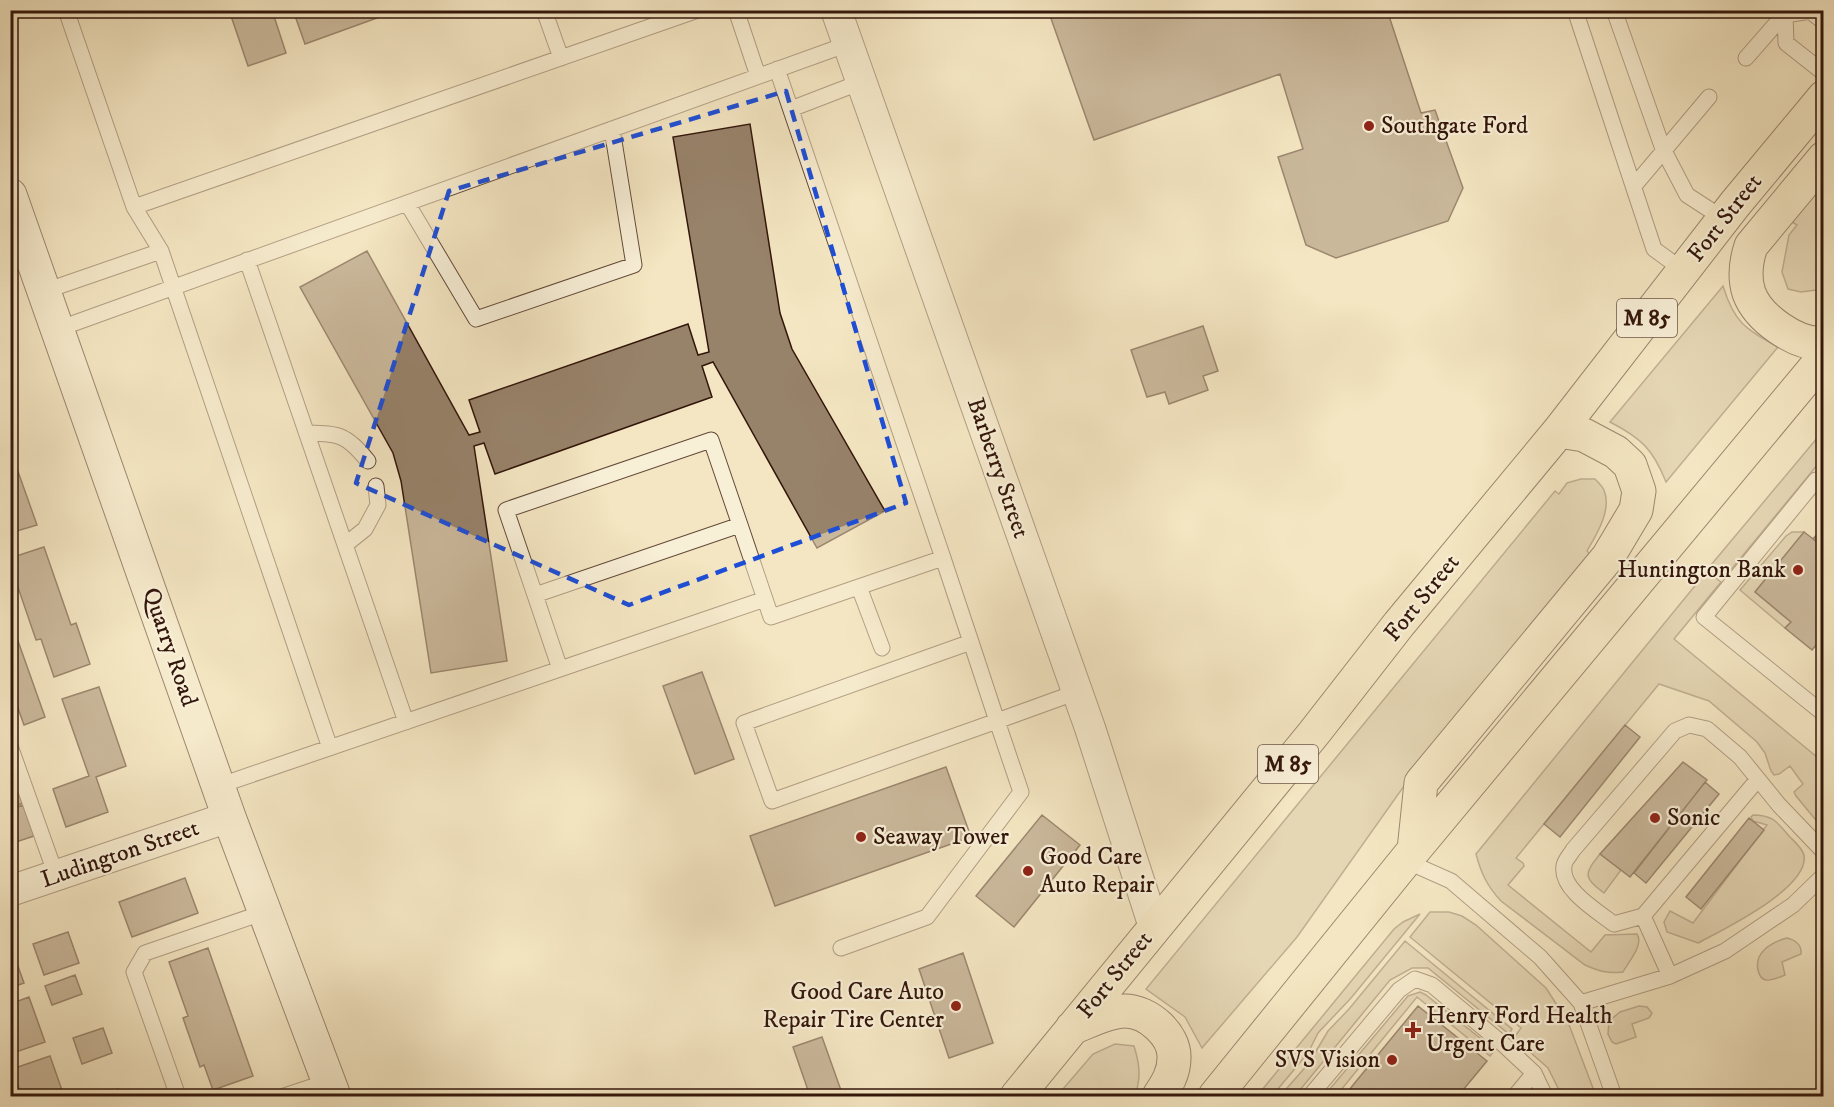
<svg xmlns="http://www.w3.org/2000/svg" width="1834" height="1107" font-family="'IM FELL DW Pica',serif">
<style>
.green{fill:#d3c3a3;stroke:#836c57;stroke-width:1.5}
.building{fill:#97826a;stroke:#33160b;stroke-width:1.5}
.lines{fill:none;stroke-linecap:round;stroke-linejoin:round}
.lane-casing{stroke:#634a39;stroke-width:17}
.street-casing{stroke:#634a39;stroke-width:32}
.secondary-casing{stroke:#33160b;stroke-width:35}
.primary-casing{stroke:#33160b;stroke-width:35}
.lane{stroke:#f8efd7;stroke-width:15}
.street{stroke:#f8efd7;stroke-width:30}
.secondary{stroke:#f8efd7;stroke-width:33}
.primary{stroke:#f4e6c2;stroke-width:33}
.marked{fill:none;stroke:#1d4ed8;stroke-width:4.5;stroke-dasharray:12 8;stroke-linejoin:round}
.poi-dot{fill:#8f2418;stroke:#f8efd7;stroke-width:2}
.labels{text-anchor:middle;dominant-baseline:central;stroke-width:4.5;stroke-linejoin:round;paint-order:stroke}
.shield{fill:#f8efd7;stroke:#6e5748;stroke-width:1.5}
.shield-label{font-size:22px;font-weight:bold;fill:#33160b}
.poi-label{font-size:24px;fill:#33160b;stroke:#f8efd7;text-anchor:start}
.street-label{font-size:24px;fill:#33160b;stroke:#f8efd7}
</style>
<rect width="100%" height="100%" fill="#f4e6c2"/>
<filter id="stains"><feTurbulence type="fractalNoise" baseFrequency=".00333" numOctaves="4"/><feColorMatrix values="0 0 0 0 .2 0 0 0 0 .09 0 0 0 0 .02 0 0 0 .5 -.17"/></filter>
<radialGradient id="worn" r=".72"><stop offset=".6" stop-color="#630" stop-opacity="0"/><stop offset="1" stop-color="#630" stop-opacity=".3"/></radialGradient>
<!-- green -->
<path class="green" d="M1823,182V282L1816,290L1801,292L1788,289L1782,272L1789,235L1797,225L1792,222Z
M1723,286C1734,322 1745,329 1778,347L1666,482C1653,449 1641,438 1610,422Z
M1823,431V458L1725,577L1711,565Z
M1581,479H1595C1598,482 1602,486 1604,490C1612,510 1597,534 1587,551L1591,555L1409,779L1297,937L1202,1048L1185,1017L1146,989L1555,491L1559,494L1567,483Z
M1792,532H1804L1755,592L1791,622L1785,628L1740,590L1786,536Z
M1707,571L1721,582L1674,639L1823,762V825H1820L1796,796L1794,792L1803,784L1790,766L1779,774L1774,775L1771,771L1765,753L1757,742L1709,701L1659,684L1516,858L1523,863L1524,866L1508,885L1591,952L1605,935L1637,934C1644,945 1629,961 1623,972C1608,974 1598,971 1585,965L1501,901C1487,886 1481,873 1476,854Z
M1753,815C1773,815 1777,822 1790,837C1795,842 1802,848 1804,855C1810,888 1722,930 1698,943L1667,932L1664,922L1670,911L1693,923L1767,825L1753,821L1751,817Z
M1600,854L1621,870L1604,893C1583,877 1584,874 1600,854Z
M1430,912H1449L1462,916L1476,925L1546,988L1568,1022L1596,1096H1562L1548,1068L1514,1038L1521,1028L1410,937Z
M1420,914L1351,998L1318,1033L1308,1053L1272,1096H1257L1394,929L1403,922Z
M1787,938C1795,940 1802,945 1801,954L1782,962L1785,975C1780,977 1772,981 1766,980C1761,979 1759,975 1758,970C1754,952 1772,942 1787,938Z
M1405,941L1512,1029L1509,1034L1428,968H1412L1390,980L1295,1096H1280L1309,1063L1328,1031L1349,1009Z
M1420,992L1426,995L1495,1050L1490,1056L1417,997L1336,1096H1324L1408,996Z
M1639,1006L1647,1007L1652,1013L1649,1018L1632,1024L1636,1037L1616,1044L1612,1042L1608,1034L1609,1021L1620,1012Z
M1115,1044L1134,1046C1140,1065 1141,1078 1135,1096H1057L1093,1054Z"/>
<!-- building -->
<path class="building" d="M229,10H272L286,53L248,66Z
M293,10H399L305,44Z
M1048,10H1387L1421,113L1435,110L1463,188L1448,221L1336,258L1306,245L1278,157L1303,149L1280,74L1094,140Z
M750,124L780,313L792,349L885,511L817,548L713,362L702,366L712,397L495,474L484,443L474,446L507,661L431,673L401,481L393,453L300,287L367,251L469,435L480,432L469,400L688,324L698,355L709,352L673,137Z
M1203,326L1218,371L1203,376L1208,390L1169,404L1165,392L1147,397L1131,350Z
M10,449L37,525L10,533Z
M1824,527V547L1813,539Z
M1804,532L1824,547V650L1817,644L1812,650L1785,628L1791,622L1755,592Z
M44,547L71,625L76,623L90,664L54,677L41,639L36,640L10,564V558Z
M10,627H13L45,717L24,725L10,686Z
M702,672L734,759L695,774L663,686Z
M99,687L126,766L96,777L108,812L66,827L53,789L89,776L62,699Z
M1625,725L1640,737L1560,837L1544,824Z
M1683,762L1707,780L1630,877L1600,854Z
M946,767L971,837L775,906L750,836Z
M14,780L23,803L10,808V781Z
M1705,782L1719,794L1646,883L1634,873Z
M23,805L34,836L10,844V810Z
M1042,815L1080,845L1014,927L976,896Z
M1749,818L1764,830L1701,909L1686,897Z
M185,878L198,913L132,937L119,902Z
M68,932L79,963L44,975L33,944Z
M10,944L24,983L10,988Z
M208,948L253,1076L213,1090L204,1065L200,1067L183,1018L188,1016L169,962Z
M963,953L993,1043L949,1058L919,969Z
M75,975L82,994L52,1005L45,986Z
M29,997L45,1042L10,1054V1004Z
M1418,1006L1487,1061L1458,1096H1344Z
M103,1028L112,1053L82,1064L73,1038Z
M822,1037L843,1096H810L793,1047Z
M50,1056L64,1096H22L12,1069Z
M118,1089L121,1096H96Z"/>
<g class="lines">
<!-- lane casing -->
<g class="lane-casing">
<path id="lane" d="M66,10L134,207L698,10
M544,10L561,58
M736,10L758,76
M1575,10L1654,249L1684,271
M1614,10L1663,149L1687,195L1724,219
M1785,15L1786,43L1824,73
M1785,15L1810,11L1824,22
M1746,58L1788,10
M791,109L861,82
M1634,186L1709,97
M407,203L476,319L634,265L612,129
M134,207L161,251L330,748
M247,260L406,722
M45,291L161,251
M58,329L848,44
M307,433C340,434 346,434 368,461
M1824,487L1816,480L1704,617L1824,714
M740,525L711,440L506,510L535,595L740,525L771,617L943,558L777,69
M345,545L365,529L378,505L376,486
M943,558L971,642
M859,587L882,648
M560,669L765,599
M10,746L56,875
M1758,779L1643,916L1614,924C1597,911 1560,889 1564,866C1564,861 1571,854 1573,850L1675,731L1689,725L1707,729L1740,757L1779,805L1824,852
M218,786L560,669L535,595
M1406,861L1451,881L1540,957L1581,1003L1614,1096
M1643,916L1670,976
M841,948L927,917L1021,792L997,721L772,801L744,723L971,642L997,721L1077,692
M1581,1003L1670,976L1725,951L1793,905L1824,875
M178,1096L134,972L145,953L265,912
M284,1096L329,1081
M1310,1096L1399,990L1415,979L1432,985L1504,1045L1534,1073L1545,1096
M1515,1096L1534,1073"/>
</g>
<!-- street casing -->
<g class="street-casing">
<path id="street" d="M836,10L1090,728L1154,927
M10,891L229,817"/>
</g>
<!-- secondary casing -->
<g class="secondary-casing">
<path id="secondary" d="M10,195L229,817L334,1096"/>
</g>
<!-- primary casing -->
<g class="primary-casing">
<path id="primary" d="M1824,158L1751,246C1746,261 1744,278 1749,293C1758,318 1797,346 1824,343
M1414,850L1421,783L1608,557L1636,510L1639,491L1630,465L1616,452L1584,435L1559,431
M1072,1028C1088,1022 1108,1011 1125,1011C1148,1011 1175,1035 1174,1058C1174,1073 1167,1084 1159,1096
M1017,1096L1314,733L1399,624L1559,431L1735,204L1824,97
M1215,1096L1414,850L1824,357"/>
</g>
<!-- lane -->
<use href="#lane" class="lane"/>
<!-- street -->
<use href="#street" class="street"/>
<!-- secondary -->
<use href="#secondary" class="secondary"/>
<!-- primary -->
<use href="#primary" class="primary"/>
</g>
<!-- marked area -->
<path d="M0 0H1834V1107H0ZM786,91L906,503L629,605L356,483L449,191Z" fill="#f4e6c2" fill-opacity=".55" fill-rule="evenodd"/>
<path class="marked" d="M786,91L906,503L629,605L356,483L449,191Z"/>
<!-- markers -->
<g class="poi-dot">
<circle cx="1369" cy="126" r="6"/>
<circle cx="1798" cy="570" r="6"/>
<circle cx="1655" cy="818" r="6"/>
<circle cx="861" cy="837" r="6"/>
<circle cx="1028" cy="871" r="6"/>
<circle cx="956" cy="1006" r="6"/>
<path d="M1410 1021h6v6h6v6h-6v6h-6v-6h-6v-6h6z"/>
<circle cx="1392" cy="1060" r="6"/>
</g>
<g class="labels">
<!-- shield labels -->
<g class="shield">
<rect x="1617" y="299" width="60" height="38" rx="4.5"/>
<rect x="1258" y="745" width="60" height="38" rx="4.5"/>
</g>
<g class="shield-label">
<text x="1647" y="318">M 85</text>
<text x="1288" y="764">M 85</text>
</g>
<!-- poi labels -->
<g class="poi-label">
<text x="1381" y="126">Southgate Ford</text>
<text x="1786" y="570" text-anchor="end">Huntington Bank</text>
<text x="1667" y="818">Sonic</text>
<text x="873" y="837">Seaway Tower</text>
<text x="1040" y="857">Good Care<tspan x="1040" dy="28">Auto Repair</tspan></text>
<text x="944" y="992" text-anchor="end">Good Care Auto<tspan x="944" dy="28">Repair Tire Center</tspan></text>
<text x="1426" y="1016">Henry Ford Health<tspan x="1426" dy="28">Urgent Care</tspan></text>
<text x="1380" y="1060" text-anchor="end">SVS Vision</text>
</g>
<!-- street labels -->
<g class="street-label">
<text transform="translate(1725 218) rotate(-52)">Fort Street</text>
<text transform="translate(998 468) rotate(71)">Barberry Street</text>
<text transform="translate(1422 598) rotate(-51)">Fort Street</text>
<text transform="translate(170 647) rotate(71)">Quarry Road</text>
<text transform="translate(120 854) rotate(-19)">Ludington Street</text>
<text transform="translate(1115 975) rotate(-51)">Fort Street</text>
</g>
</g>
<!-- margin -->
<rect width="1834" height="1107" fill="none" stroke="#f4e6c2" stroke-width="36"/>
<rect x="12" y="12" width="1810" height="1083" fill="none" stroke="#33160b" stroke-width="3"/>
<rect x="18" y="18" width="1798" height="1071" fill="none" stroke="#33160b" stroke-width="1.5"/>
<rect width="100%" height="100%" filter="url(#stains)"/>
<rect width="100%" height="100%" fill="url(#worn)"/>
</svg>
